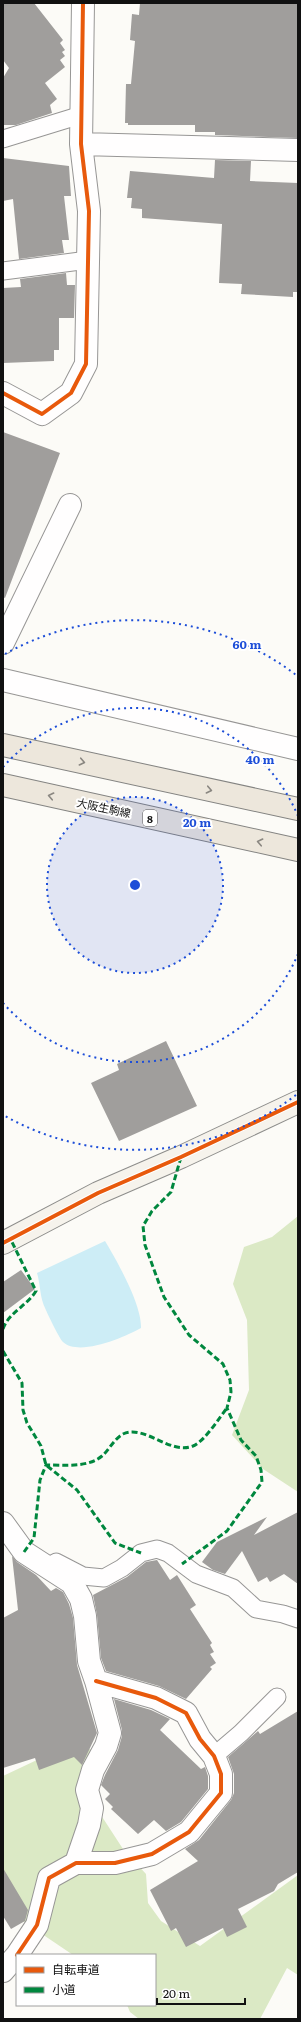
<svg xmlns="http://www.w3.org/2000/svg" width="301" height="2022" font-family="Literata,'Noto Sans JP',serif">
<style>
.forest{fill:#dbe9c5}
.water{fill:#cdedf6}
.building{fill:#a09e9c}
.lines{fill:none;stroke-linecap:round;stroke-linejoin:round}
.lane-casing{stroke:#979695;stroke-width:19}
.street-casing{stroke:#979695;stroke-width:24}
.secondary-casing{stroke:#8d8d8b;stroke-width:24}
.primary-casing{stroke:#848482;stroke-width:24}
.lane{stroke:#fffefe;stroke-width:17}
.street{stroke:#fffefe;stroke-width:22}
.secondary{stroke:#f6f3ec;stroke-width:22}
.primary{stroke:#ede7dc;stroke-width:22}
.quiet{stroke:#00873e;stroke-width:3;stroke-dasharray:6 3;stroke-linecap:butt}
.cycleway-casing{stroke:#fff;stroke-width:6}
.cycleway{stroke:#e8590c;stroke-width:4}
.oneway{stroke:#8a8781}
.ring{fill:none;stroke:#1d4ed8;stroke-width:2;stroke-dasharray:2 4}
.labels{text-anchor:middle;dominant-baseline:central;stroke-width:4;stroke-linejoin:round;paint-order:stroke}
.shield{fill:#fff;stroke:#585858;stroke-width:1}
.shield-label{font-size:10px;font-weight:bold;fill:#111}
.street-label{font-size:11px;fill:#111;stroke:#fff}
.centre{fill:#1d4ed8;stroke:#fff;stroke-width:2}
.ring-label{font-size:12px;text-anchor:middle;font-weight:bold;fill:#1d4ed8;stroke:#fff;stroke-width:4;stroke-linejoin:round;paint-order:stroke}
</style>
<rect width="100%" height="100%" fill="#fcfbf7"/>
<!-- forest -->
<path class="forest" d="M298,1216V1492L263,1469L232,1435L249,1390L247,1320L233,1284L244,1247L272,1237Z
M75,1747L103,1751L97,1809L123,1849L146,1874L148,1903L161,1921L200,1946L298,1875V1975L287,1968L260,2019H139L130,2012L127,2005H155V1955H73L11,1913L3,1897V1776L39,1759Z"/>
<!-- water -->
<path class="water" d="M105,1241C117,1261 142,1305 141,1328C125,1337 79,1357 63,1342C59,1338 45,1309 43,1303C40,1294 40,1283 37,1273Z"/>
<!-- building -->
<path class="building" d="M3,3H34L63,40L60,43L65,50L62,52L65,56L60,60L65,67L45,83L57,99L50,105L52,113L16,125H3V78L9,68L3,60Z
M140,3H298V138L215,135V132H195V125H128V123H125L126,84H131L135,41L130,40L132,14L139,15Z
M3,158L69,166L71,196H64L69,240H62L64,253L19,259L13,199L3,201Z
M215,160L251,161L250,181L298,183V292H293V297L241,294L242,284L219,283L222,224L142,218V209L131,208L132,198H127L130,171L214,178Z
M66,273L67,285H75L74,318H59V350H54V361L3,363V288L21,287L20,279Z
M3,432L60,453L5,598L3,597Z
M166,1041L197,1106L119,1141L91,1083L119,1070L117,1064Z
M21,1270L35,1289L3,1313V1282Z
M298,1512V1584L284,1574L270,1582L267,1577L258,1582L242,1551L225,1574L213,1570L202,1562L217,1542L267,1517L254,1535Z
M12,1556L17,1562L36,1575L51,1591L56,1588L63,1592L69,1604L73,1618L77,1665L97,1733L82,1765L74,1757L39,1770L35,1758L3,1768V1618L18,1610Z
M157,1560L170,1580L177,1575L196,1605L190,1609L212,1643L210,1645L214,1652L210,1654L216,1663L210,1667L212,1669L186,1699L159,1686L106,1671L101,1658L97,1615L93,1595L127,1577L146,1562Z
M114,1699L151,1710L170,1719L160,1730L201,1769L205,1767L208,1776V1789L181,1822L166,1831L154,1820L138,1834L111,1809L113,1807L105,1799L110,1794L101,1785L105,1775L118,1750L122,1736V1730Z
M298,1711V1872L278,1884L274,1891L238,1909L247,1927L227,1937L223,1928L186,1947L176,1928L171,1931L150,1890L198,1861L185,1849L199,1840L231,1800L234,1793V1774L228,1757L258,1731L260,1734Z
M3,1868L28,1910L25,1921L11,1929L3,1916Z"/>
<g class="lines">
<!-- lane casing -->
<g class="lane-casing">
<path id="lane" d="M3,139L81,115
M3,271L88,260
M56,1562L83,1576L104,1578L122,1568L141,1553L157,1549L168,1553L196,1574L233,1588L256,1609L283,1614L298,1619
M214,1756L241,1733L277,1697"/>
</g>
<!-- street casing -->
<g class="street-casing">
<path id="street" d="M81,144L298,150
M3,393L42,414L71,393L86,364L89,211L81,144L83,3
M3,643L70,505
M3,680L298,749
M3,1523L24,1552L72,1583L81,1599L85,1616L89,1661L96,1681L110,1733L106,1746L93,1770L87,1790L92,1808L89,1825L76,1863
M17,1955L37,1925L49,1878L76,1863H115L152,1854L189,1832L221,1793V1774L214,1756L200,1739L186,1713L156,1698L96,1681
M3,1971L17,1955"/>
</g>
<!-- secondary casing -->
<g class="secondary-casing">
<path id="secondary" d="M3,1243L98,1193L181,1157L298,1102"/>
</g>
<!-- primary casing -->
<g class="primary-casing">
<path id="primary" d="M3,745L298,809
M3,785L298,850"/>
</g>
<!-- lane -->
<use href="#lane" class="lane"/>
<!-- street -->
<use href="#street" class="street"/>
<!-- secondary -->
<use href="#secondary" class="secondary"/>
<!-- primary -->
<use href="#primary" class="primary"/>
<!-- quiet -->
<path class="quiet" d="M181,1157L171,1192L152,1211L143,1226L145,1245L164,1297L189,1335L223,1364L230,1380L231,1392L227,1408L241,1440L256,1456L261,1470L262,1482L227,1531L182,1564
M3,1329C9,1312 27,1306 36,1291L10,1238
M3,1351L22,1383L23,1410L27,1423L41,1446L46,1465L77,1490L115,1543L141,1553
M24,1552L34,1538L40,1480L46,1465C63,1465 88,1468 102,1456C109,1450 114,1439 123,1434C145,1424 169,1455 193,1446C205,1441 219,1418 227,1408"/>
<!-- cycleway casing -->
<g class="cycleway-casing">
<path id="cycleway" d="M3,393L42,414L71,393L86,364L89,211L81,144L83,3
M3,1243L98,1193L181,1157L298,1102
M17,1955L37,1925L49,1878L76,1863H115L152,1854L189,1832L221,1793V1774L214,1756L200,1739L186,1713L156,1698L96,1681"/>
</g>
<!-- cycleway -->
<use href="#cycleway" class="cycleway"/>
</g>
<!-- one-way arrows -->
<defs><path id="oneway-chevron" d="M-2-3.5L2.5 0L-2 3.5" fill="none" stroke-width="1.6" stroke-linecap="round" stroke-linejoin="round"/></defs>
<g class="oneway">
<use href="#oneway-chevron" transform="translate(82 762) rotate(12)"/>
<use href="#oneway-chevron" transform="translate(209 790) rotate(12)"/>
<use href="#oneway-chevron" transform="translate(51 796) rotate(-168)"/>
<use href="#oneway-chevron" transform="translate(260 842) rotate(-168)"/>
</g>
<!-- distance rings -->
<circle cx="135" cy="885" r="88" fill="#1d4ed8" fill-opacity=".12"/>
<g class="ring">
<circle cx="135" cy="885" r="88"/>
<path d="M298 954A177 177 0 0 1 3 1003M3 767A177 177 0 0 1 298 816"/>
<path d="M296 1095A265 265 0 0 1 5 1116M5 654A265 265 0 0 1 296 675"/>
</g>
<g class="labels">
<!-- shield labels -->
<rect class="shield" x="143" y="810" width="14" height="16" rx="3"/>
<g class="shield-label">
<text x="150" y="818">8</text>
</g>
<!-- street labels -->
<g class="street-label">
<text transform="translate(104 807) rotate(12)">大阪生駒線</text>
</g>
</g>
<circle cx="135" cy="885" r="6" class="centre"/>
<g class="ring-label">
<text x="247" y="649">60 m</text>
<text x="260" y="764">40 m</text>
<text x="197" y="827">20 m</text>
</g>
<!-- border -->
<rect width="301" height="2022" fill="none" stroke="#111111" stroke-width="8"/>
<!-- legend -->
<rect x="16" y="1954" width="140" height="52" fill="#ffffff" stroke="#a0a0a0"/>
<rect x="24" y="1967" width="20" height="6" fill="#e8590c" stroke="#a0a0a0"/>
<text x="52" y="1974" font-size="12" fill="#111111">自転車道</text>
<rect x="24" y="1987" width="20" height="6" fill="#00873e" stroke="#a0a0a0"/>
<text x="52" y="1994" font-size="12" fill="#111111">小道</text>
<!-- scale -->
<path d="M157 1998v6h88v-6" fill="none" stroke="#111111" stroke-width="2"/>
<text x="163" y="1998" font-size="12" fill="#111111" stroke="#ffffff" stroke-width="3" paint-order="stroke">20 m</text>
</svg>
